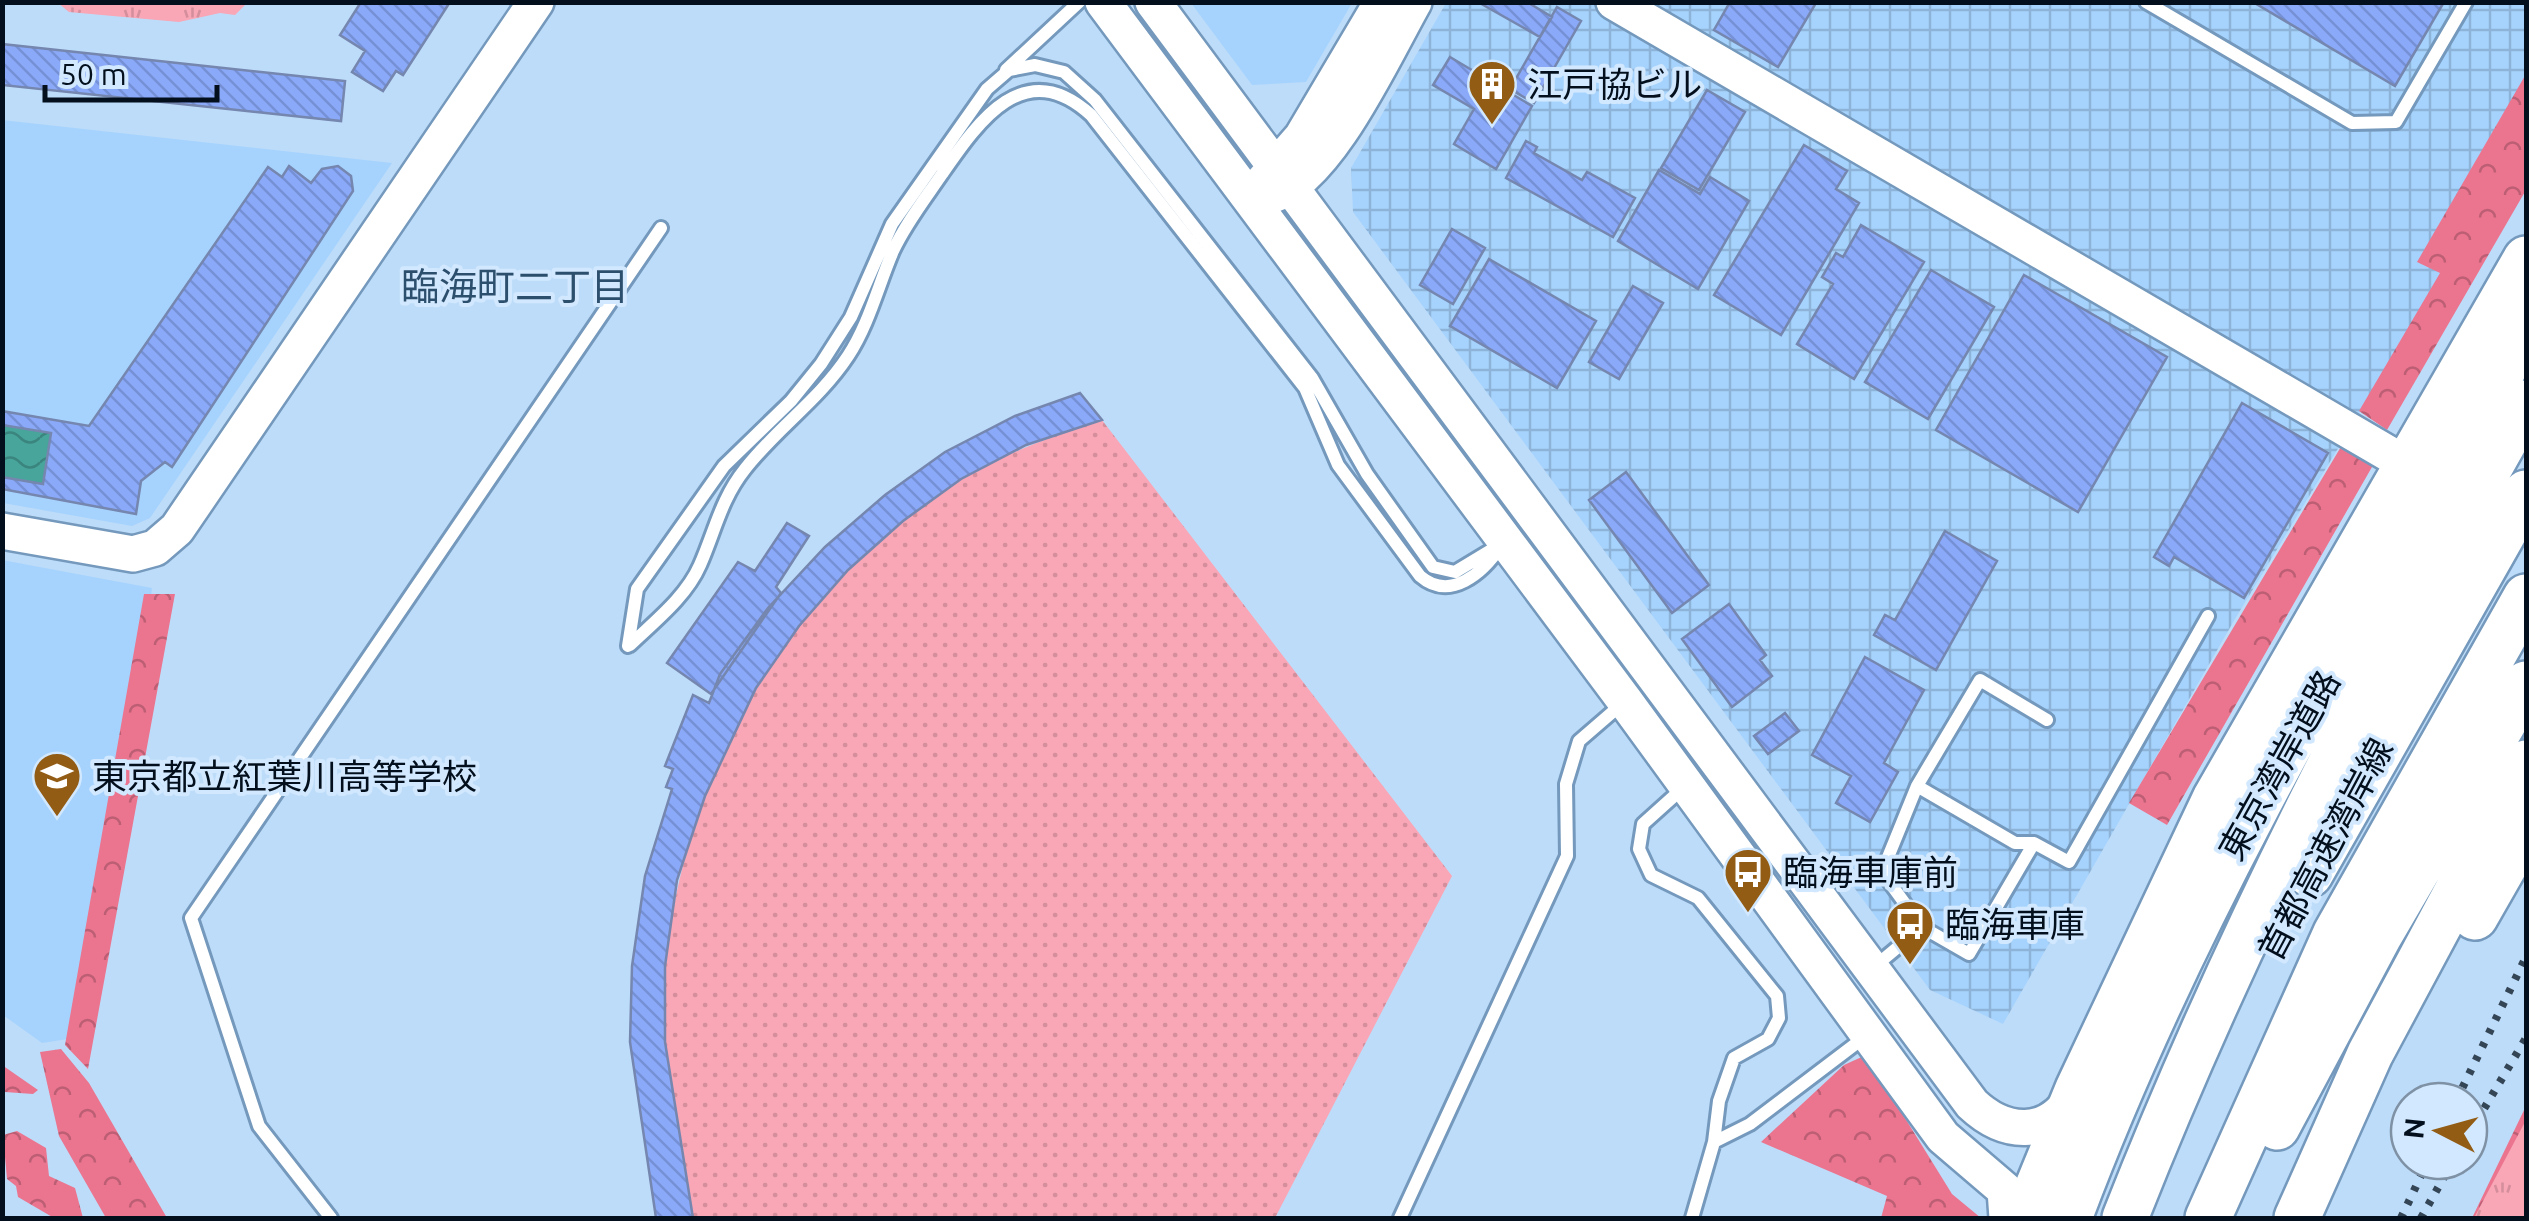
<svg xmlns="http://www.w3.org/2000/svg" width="2529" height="1221" font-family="Ubuntu,'Noto Sans JP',sans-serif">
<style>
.built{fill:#a6d3fd}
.industrial{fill:url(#industrial-grid)}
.grass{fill:url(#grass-dots)}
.forest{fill:url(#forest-crowns)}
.park{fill:url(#park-tufts)}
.water{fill:url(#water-waves)}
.building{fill:url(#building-back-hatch);stroke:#7586af;stroke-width:2.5}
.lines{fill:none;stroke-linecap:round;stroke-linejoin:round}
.lane-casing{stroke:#7499bc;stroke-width:18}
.secondary-casing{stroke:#7499bc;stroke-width:40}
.highway-casing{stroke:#7499bc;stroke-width:50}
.lane{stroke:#fff;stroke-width:12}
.secondary{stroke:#fff;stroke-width:35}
.highway{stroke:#fff;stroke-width:45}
.rail{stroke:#344556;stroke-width:8;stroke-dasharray:5 10;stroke-linecap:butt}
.labels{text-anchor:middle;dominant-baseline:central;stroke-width:8;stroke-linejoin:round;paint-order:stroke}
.poi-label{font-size:35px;fill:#030f1c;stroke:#d1e8fe;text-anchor:start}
.street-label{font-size:35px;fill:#030f1c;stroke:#d1e8fe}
.neighbourhood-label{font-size:38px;fill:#2d4f6e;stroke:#d1e8fe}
</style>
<defs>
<pattern id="industrial-grid" width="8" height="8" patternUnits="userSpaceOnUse" patternTransform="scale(2.5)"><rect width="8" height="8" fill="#a6d3fd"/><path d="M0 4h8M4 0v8" fill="none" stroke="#8db4d8"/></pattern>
<pattern id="grass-dots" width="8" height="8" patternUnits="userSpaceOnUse" patternTransform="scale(2.5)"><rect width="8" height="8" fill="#f9a6b6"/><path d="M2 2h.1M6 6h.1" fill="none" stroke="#d48e9c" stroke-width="1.8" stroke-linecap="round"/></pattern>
<pattern id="forest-crowns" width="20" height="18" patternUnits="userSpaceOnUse" patternTransform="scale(2.5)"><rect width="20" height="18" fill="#eb748f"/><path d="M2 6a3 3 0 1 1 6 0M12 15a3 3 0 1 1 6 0" fill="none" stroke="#bc5e74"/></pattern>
<pattern id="park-tufts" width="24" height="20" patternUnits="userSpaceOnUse" patternTransform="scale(2.5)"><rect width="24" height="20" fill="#f9a6b6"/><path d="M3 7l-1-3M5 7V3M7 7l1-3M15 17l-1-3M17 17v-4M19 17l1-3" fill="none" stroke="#d48e9c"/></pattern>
<pattern id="water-waves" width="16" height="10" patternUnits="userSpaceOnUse" patternTransform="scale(2.5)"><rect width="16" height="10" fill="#48a59c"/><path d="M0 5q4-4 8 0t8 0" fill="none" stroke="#3a857e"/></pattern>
<pattern id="building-back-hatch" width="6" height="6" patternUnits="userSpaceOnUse" patternTransform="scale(2.5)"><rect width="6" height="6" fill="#8aa9f8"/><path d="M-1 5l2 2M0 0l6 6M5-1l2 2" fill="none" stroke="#7590d4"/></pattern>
</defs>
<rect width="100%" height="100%" fill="#bddcf9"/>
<!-- built -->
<path class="built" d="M1191,3H1352L1306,82L1252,85Z
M2,120L392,163L150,518L132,526L3,503Z
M2,560L152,588L143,659L68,1039L42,1043L3,1015Z"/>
<!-- industrial -->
<path class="industrial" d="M1446,3H2526V137L2235,619L2003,1024L1930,990L1353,212L1351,168Z"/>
<!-- grass -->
<path class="grass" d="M1102,420L1452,876L1275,1218H693C677,1135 658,1049 666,964C683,773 796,576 963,478C1007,452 1054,436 1102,420Z"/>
<!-- forest -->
<path class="forest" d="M2526,74V190L2387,430L2359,411L2440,273L2417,262Z
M2345,440L2376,460L2167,825L2129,803Z
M144,594H175L88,1069L65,1045Z
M61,1049L89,1083L167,1218H106L59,1136L40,1052Z
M1866,1055L1952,1194L1981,1218H1881L1887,1196L1761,1142L1844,1065Z
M2,1065L38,1090L33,1094L5,1092Z
M2526,1106V1190L2511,1218H2472Z
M17,1131L46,1148L49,1176L75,1188L83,1218H54L18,1197L16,1186L7,1179L3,1135Z"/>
<!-- park -->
<path class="park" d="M58,3H247L235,15L220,13L179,22L69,12Z
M2526,1120V1218H2474Z"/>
<!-- water -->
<path class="water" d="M2,425L51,433L43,484L3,477Z"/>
<!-- building -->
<path class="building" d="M361,2H450L403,75L396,71L383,91L352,72L365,51L340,35Z
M1478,2H1527L1552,17L1540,37Z
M1730,2H1816V3L1778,67L1714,30Z
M2253,2H2444L2395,86Z
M1557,7L1581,21L1534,103L1510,89Z
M2,44L345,81L341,121L2,85Z
M1450,57L1532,106L1496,169L1454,144L1474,109L1433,85Z
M1707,90L1745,112L1699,190L1661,168Z
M1526,141L1537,147L1534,153L1582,180L1587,172L1635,198L1613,237L1506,178Z
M1804,145L1847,171L1836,189L1859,203L1781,335L1714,295Z
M289,166L311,183L322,169L338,166L351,176L353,191L172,467L165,462L141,481L136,514L2,489V477L43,484L51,433L2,425V411L89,426L268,167L282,177Z
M1659,170L1700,194L1710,177L1749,201L1698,289L1618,241Z
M1861,225L1924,262L1854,379L1797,344L1833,284L1822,277L1836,253L1843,257Z
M1452,229L1485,248L1453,304L1420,285Z
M1489,259L1596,321L1557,388L1450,326Z
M1931,270L1994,307L1928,419L1865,382Z
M2024,275L2167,357L2078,512L1936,430Z
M1633,286L1663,303L1619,379L1589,362Z
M1080,393L1102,420L1026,445L961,479L903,521L848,570L799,626L756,688L705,796L677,880L665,966V1042L693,1218H656L630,1042L632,966L645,876L672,789L666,787L673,769L665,766L693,695L709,703L720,674L768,608L825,547L885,495L945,452L1015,416Z
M2242,403L2328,453L2244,598L2174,557L2169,566L2154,557Z
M1626,472L1709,585L1672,613L1589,500Z
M787,523L809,536L776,587L781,593L711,694L667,663L738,562L755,571Z
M1945,531L1997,561L1936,670L1874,635L1885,615L1895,620Z
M1729,604L1766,655L1760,660L1772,676L1732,707L1682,639Z
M1865,657L1924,690L1884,763L1898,772L1870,822L1836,803L1851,776L1812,755Z
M1785,713L1799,731L1768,754L1754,736Z"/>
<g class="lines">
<!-- lane casing -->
<g class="lane-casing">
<path id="lane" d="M2146,2L2352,123L2396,122L2466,2
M1006,70L1079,2
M630,645C655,621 686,597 700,565C715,531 721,499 745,469C777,428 819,400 848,356C869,324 878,286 893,251C906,223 925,199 942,174C978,122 1024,54 1091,115L1305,388L1338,465L1420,576C1450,602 1483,573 1501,546
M628,646L637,589L724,466L791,401L821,364L851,317L892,224L987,89L1009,70L1035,65L1064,72L1095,100L1312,378L1367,474L1433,567L1455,572L1503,543
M1917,786L1980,680L2047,720
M1683,788L1643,824L1639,849L1651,875L1698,898L1777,996L1779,1018L1768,1039L1734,1058L1719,1101L1714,1142
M2034,843H2015L1917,786L1882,872L1922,927L1969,954L2034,843L2069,862L2208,616
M1874,967L1922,927
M331,1218L259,1126L191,918L661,228
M1400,1218L1567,856L1566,784L1579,741L1623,703
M1692,1218L1714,1142L1750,1124L1866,1036"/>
</g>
<!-- secondary casing -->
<g class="secondary-casing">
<path id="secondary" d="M1103,2L1625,701L1943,1137L2005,1190L2007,1218
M1153,2L1972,1104C2005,1135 2047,1138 2073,1097
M1614,2L2408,465
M1261,184L1302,137L1382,2
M1273,195C1328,179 1385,53 1414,2
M2,531L133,554L155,548L177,529L536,2"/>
</g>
<!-- highway casing -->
<g class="highway-casing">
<path id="highway" d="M2310,874L2526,493
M2475,917L2526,828
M2277,1127L2379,936L2526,684
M2025,1218L2078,1089L2215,799L2526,259
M2069,1218C2186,905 2359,620 2526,330
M2125,1218C2236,936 2376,666 2526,403
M2208,1218L2336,933L2526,597
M2297,1218L2370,1054L2526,763"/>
</g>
<!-- lane -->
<use href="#lane" class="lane"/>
<!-- secondary -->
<use href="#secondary" class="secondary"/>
<!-- highway -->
<use href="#highway" class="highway"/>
<!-- rail -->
<path class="rail" d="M2456,1101L2526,957
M2469,1134L2526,1038
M2401,1218L2428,1161
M2421,1218L2453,1161"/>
</g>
<!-- icons -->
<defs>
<g id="building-pin" transform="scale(2.5)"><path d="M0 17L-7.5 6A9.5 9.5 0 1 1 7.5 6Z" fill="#935c14" stroke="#d1e8fe"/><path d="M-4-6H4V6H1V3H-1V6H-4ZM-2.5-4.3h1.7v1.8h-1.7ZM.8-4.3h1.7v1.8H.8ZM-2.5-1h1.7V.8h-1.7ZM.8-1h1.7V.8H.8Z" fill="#fff"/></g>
<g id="school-pin" transform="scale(2.5)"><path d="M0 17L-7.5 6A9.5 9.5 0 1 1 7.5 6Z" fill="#935c14" stroke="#d1e8fe"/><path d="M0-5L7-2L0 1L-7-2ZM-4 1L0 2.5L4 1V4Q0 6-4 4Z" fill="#fff"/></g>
<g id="bus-pin" transform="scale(2.5)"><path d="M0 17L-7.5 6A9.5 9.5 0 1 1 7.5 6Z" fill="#935c14" stroke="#d1e8fe"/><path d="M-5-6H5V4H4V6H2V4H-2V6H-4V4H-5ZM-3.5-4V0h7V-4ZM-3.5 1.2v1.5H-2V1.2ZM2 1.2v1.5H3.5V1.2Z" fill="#fff"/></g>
</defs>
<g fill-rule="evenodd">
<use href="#building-pin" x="1492" y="84"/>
<use href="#school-pin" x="57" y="776"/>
<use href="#bus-pin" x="1748" y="872"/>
<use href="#bus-pin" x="1910" y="924"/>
</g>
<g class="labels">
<!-- poi labels -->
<g class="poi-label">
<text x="1527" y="84">江戸協ビル</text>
<text x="92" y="776">東京都立紅葉川高等学校</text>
<text x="1783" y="872">臨海車庫前</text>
<text x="1945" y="924">臨海車庫</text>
</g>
<!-- street labels -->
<g class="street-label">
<text transform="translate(2279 765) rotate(-61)">東京湾岸道路</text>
<text transform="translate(2325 849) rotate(-62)">首都高速湾岸線</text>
</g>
<!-- neighbourhood labels -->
<g class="neighbourhood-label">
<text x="515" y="286">臨海町二丁目</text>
</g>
</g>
<!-- border -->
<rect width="2529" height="1221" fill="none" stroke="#030f1c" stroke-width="10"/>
<!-- north arrow -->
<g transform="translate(2439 1131) rotate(276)"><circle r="48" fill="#d1e8fe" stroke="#7f91a4" stroke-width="2.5"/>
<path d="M0-8L18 38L0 25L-18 38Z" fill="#935c14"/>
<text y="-15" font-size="28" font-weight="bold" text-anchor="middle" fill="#030f1c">N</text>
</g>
<!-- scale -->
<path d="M45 85v15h172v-15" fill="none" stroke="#030f1c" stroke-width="5"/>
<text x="60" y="85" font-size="30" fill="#030f1c" stroke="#d1e8fe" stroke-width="8" paint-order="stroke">50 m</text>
</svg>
